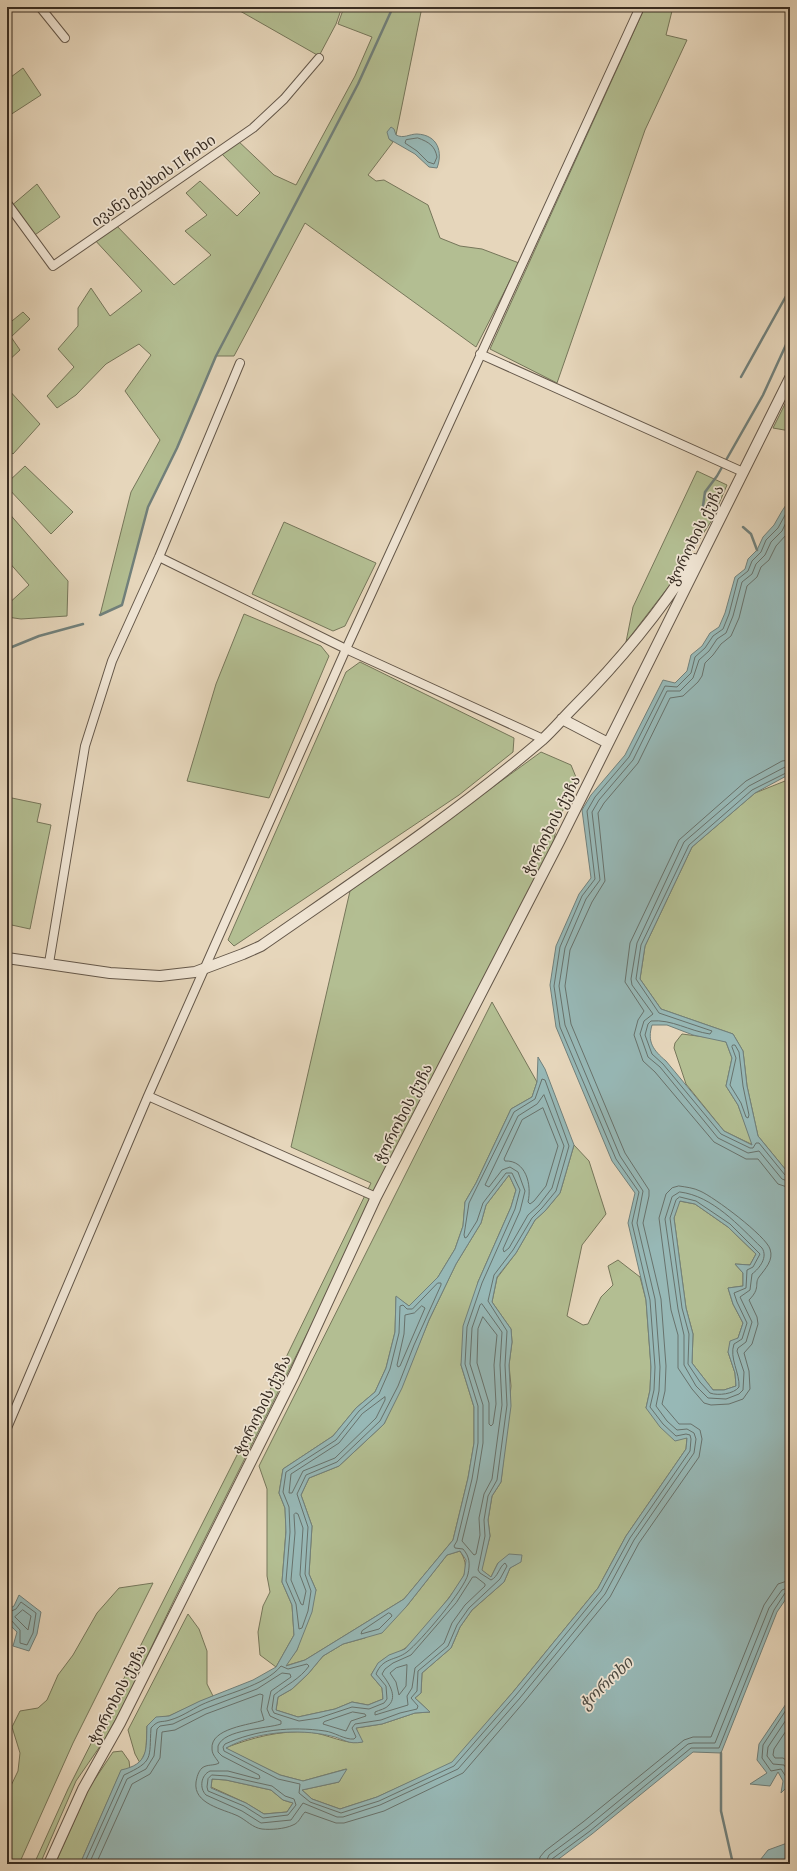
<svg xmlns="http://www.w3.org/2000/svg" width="797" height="1871" font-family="'EB Garamond','Noto Serif Georgian',serif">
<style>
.green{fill:#b3be92;stroke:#76765a}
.water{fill:#97b8b6;stroke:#71807b;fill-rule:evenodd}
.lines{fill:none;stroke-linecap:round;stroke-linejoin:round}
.shore{stroke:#68726c;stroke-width:1}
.stream{stroke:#71807b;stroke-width:2.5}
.minor-casing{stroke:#645749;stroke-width:10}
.tertiary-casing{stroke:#645749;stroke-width:12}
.minor{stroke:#efe4d3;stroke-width:8}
.tertiary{stroke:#efe4d3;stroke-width:10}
.labels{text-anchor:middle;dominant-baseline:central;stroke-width:3.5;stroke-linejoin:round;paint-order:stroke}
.street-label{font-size:15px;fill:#382d23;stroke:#efe4d3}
.water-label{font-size:16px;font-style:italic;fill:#4b4940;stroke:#efe4d3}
</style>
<rect width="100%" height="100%" fill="#e6d6bb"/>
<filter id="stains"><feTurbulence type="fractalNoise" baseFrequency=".005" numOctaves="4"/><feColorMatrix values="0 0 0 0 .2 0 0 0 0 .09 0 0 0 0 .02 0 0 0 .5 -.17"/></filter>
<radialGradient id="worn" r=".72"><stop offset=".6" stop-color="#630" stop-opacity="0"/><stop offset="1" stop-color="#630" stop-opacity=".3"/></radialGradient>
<!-- green -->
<path class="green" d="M233,7H342L336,24L319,56Z
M344,7H422L396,135L389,139L393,142L368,175L376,181L384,180L428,205L440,238L460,246L482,249L519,263L476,347L305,223L234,356H216L177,448L148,507L122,605L100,615L131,492L160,440L125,391L151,355L139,344L106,364L76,395L57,408L47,396L74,367L58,349L78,326V308L91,288L110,316L142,291L93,238L114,223L174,285L211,255L185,231L207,215L186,193L200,181L237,216L260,193L219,151L236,139L274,175L296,185L355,76L372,37L338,24Z
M645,7H673L666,35L687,40L645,130L557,383L490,349Z
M23,68L41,95L7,117V80Z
M37,184L60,217L32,237L10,207Z
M23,312L30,319L11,337L20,350L7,362V325Z
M7,388L40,424L13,454L7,449Z
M790,394V431L773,428Z
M25,466L73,512L51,534L7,487V483Z
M697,471L727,485L712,520L669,586L626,642L633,607Z
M7,511L68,581L67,616L21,619L7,617V605L29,585L7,560Z
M284,522L376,563L345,626L333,631L252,594Z
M244,614L321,646L329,656L269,798L187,781L216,684Z
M360,662L514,738L513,752L459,795L234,946L228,940L346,672Z
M541,752L571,765L578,782L554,827L556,829L554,840L174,1600L125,1702L105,1739L76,1781L40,1864H34L68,1789L274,1382L371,1183L291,1147L350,891Z
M790,779V1175L758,1136L747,1086L743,1051L733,1034L661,1009L640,979L645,946L692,847L755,793Z
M7,797L41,804L37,822L51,825L30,929L7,924Z
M492,1002L537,1082L532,1097L511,1109L476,1183L465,1202L463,1226L455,1249L438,1277L409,1306L396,1297L395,1332L386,1368L375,1392L356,1408L333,1436L283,1469L279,1493L285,1508L286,1530L282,1582L292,1605L294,1635L276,1667L260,1655L258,1632L263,1606L270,1592L267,1576V1489L259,1466Z
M682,1034L713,1038L726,1042L732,1058L726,1086L738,1105L753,1145L724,1131L686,1084L674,1048L675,1043Z
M574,1145L589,1161L606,1214L582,1245L567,1316L583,1325L588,1324L601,1297L613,1285L608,1266L618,1260L640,1277L646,1300L651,1367L650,1390L646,1408L687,1437L686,1449L626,1536L598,1588L513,1692L452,1763L377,1797L340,1809L312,1799L302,1790L339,1782L346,1769L303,1781L280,1775L225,1748C251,1738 280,1730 309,1732C328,1734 345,1745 362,1742L356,1728L382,1724L415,1713L430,1712L415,1698L421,1693L422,1673L451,1648L460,1627L472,1610L504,1582L510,1568L520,1562L498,1563L491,1577L481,1570L490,1536L488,1520L492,1496L501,1482L511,1386L509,1365L512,1342L511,1329L492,1302L497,1278L516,1253L535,1220L545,1211L560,1193Z
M509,1175L516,1190L511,1207L478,1282L461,1365L474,1407V1443L468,1478L453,1540L404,1599L305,1660L285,1666L297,1650L316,1590L309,1574L312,1526L301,1495L309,1478L339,1466L384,1424L401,1388L429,1320L456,1264L481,1223L486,1205Z
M679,1201L695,1204L728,1227L756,1254L750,1265L735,1264L743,1273V1286L728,1288L733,1304L743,1323L738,1338L728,1352L735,1373L736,1386L724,1390H713L692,1363L693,1334L686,1308L674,1218Z
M460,1551C465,1559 467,1566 464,1575C460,1586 414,1643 404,1649C386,1660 383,1654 371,1675L382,1688L383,1699L368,1705L352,1702L335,1709L298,1717L276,1710L278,1697L292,1689L308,1674L323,1656L343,1644L365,1638L406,1607L447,1555Z
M153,1583L73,1743L19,1864H7V1794L18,1771L20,1753L12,1727L20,1711L38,1708L47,1700L58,1675L73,1655L97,1613L119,1588Z
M188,1614L199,1629L207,1651V1684L213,1696L169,1716L156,1718L147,1726L146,1751L140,1763L135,1754L128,1730Z
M122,1751L129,1761L130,1769L121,1771L80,1864H55L89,1788L113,1752Z
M212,1779L226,1780L271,1790L283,1800L293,1803L287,1812L264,1814L246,1803L211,1787Z"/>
<!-- water -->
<path class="water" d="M391,127L394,129L396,135C404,139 409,134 417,134C438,135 443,152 437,168L429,167L415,154L389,139L387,132Z
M790,499V774L755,793L692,847L645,946L640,979L661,1009L733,1034L743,1051L747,1086L758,1136L790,1175V1593L777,1612L721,1753L693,1752L592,1834L552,1864H80L121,1770C149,1764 146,1750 147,1726L156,1717L169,1716L200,1701L253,1680L276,1667L294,1635L292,1605L282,1582L286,1532L285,1508L279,1493L283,1469L333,1436L356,1408L375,1392L386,1368L395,1332L396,1296L409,1306L438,1277L455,1249L463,1226L465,1202L476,1183L511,1109L532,1097L537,1082L538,1057L545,1069L574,1145L560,1193L545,1211L535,1220L516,1253L497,1277L492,1302L511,1329L512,1342L509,1365L511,1406L501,1482L492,1496L488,1520L490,1536L482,1570L491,1577L498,1563L509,1554L522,1555L521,1562L510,1568L504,1582L472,1610L460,1627L451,1648L422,1673L421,1693L415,1698L430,1712L415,1713L382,1724L356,1728L363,1742C347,1745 345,1739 331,1736C298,1728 255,1732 226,1748L280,1775L303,1781L347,1769L339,1782L302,1790L312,1799L340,1809L377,1797L452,1762L513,1692L598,1588L626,1536L686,1449L687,1438L675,1441L660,1427L646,1408L650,1390L651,1367L646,1300L628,1223L635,1193L612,1161L556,1027L550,985L556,946L579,894L591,878L582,810L591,795L625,755L663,680L675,683L687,671L691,655L702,646L710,633L719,627L725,613L735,577L745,569L748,559L757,550L763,537L774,525L782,511ZM652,1025H667L693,1035L726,1042L732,1058L726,1086L738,1105L752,1145L724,1131L666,1061C653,1050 647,1042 652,1025ZM509,1175L516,1190L511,1207L478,1282L463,1326L461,1365L474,1407V1443L468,1478L453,1540L404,1599L305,1660L286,1666L297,1650L312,1612L316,1590L309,1574L312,1526L301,1495L309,1478L339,1466L384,1424L402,1388L429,1320L456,1264L481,1223L486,1205ZM680,1201L695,1204L728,1227L756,1254L750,1265L735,1264L743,1273V1286L728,1288L733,1304L743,1323L738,1338L730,1341L728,1352L735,1373L736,1386L724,1390H713L692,1363L693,1334L686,1308L674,1218ZM460,1551L466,1560L464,1575L449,1598L405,1649L389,1655L378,1663L371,1675L382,1688L383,1699L368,1705L352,1702L335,1709L298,1717L276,1710L278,1697L292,1689L308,1674L323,1656L343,1644L382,1633L406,1607L447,1555ZM212,1779L226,1780L271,1790L283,1800L293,1803L287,1812L264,1814L246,1803L211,1788Z
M19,1595L41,1612L37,1634L29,1651L13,1646L17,1632C9,1625 7,1621 7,1610L14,1606Z
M790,1698V1784L781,1793L783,1781L778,1772L770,1786L750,1784L767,1773L757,1760L759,1744Z
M790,1842V1864H757L768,1850Z"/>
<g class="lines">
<!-- shore -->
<path class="shore" d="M418,138C429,142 435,146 437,157L434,164L428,162L417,151L405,143L406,140Z
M790,760L782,761L746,781L679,840L630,943L625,982L644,1011L638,1020L634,1035L643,1061L655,1072L714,1142L746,1159H758L778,1184L790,1188
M790,766L785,767L749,786L684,842L637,943L631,979L632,985L653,1014L644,1021L640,1034L648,1057L660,1067L718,1138L748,1153L759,1151L782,1179L790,1182
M790,771L752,790L689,845L641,945L636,979L659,1013L712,1031L710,1034C689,1031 672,1019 651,1021L648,1024L645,1035L652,1054L663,1064L721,1134L750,1148H753L756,1143H759L785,1175L790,1177
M733,1045H735L739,1052L743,1086L749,1115L748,1118L746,1117L741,1103L730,1085L736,1058L732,1047Z
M544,1095L564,1146L552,1188L539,1205L528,1215L509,1248L504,1252L503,1249L520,1211L525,1191L518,1172L510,1167L502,1170L489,1187L485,1185L518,1116L537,1104Z
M543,1108L558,1146L546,1186L534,1201L530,1204L528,1202C532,1185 526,1160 505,1161L504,1159L522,1120Z
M679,1186C686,1187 694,1188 700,1191C714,1197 766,1236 770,1249C774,1260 765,1269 759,1277C754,1284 761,1288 749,1300L757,1317L758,1324L752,1344L744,1353L749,1371L750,1389L743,1399L729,1404L711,1405L704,1403L692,1389L678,1368V1335L671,1310L659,1218L666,1194L672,1188Z
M680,1192C713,1196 739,1226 762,1248C768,1257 760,1268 752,1274L750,1290L740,1297L752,1322L746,1342L738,1348L737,1351L744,1372L743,1390L739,1394L726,1399L708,1398L696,1386L684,1365V1335L678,1309L665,1219L672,1197Z
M680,1197L696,1201L730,1224L760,1254L753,1267L747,1270L746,1288L734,1293L737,1302L747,1323L742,1339L734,1344C729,1358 740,1373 739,1387C734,1394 718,1396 710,1393L700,1382L688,1364L689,1334L682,1308L670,1218L676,1200Z
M438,1283H441V1285L414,1345L398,1386L380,1421L337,1462L306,1475L297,1494L308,1527L305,1574L311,1591L308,1611L302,1628L299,1629L296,1604L286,1581L290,1532L289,1507L283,1492L286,1472L336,1440L359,1411L379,1394L390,1369L399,1333L400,1306L403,1305L407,1309H412Z
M482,1304L502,1332L500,1365L502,1405L492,1479L484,1494L479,1518L480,1535L476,1554L474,1555L462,1541L477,1480L483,1443V1405L470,1364L472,1328L480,1305Z
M422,1306L425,1308L400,1366L398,1367L397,1365L404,1334L405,1315L414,1313Z
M483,1317L497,1335L494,1365L496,1404L493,1424L491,1426L489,1424V1403L477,1363L478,1329Z
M385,1397V1400L376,1418L335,1458L303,1471L292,1493H289L291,1474L339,1443L362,1414Z
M296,1513L298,1514L303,1528L300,1575L306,1591L303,1605L301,1604L291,1580L295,1533L294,1515Z
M473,1577H476L485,1584V1586L465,1605L452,1623L444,1643L415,1668L412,1688L407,1696L408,1705L375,1715V1712C379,1710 386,1709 389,1705C398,1696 388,1682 382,1674L385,1669L393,1663L411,1655L456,1603Z
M23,1610L31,1616L28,1630L15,1617Z
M7,1613L16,1609L21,1602L36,1613L33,1633L27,1645L20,1643V1630L11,1620H7
M389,1613L391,1614L392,1616L379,1629L361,1634L362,1631Z
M407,1665L406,1686L399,1695L396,1682L390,1673L396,1668Z
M790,1704L763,1745L762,1758L771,1771L781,1769L788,1780L790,1781
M353,1712L365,1714L366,1716L351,1721L346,1731L323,1724L324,1722Z
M790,1714L768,1747L767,1756L773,1764L784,1765L790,1774
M790,1725L774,1749L773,1755L775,1758H783L790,1763
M212,1775L227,1776L272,1786L285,1796L294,1799L296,1805L288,1815L263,1818L244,1806L208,1791L207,1787L208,1779Z
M84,1864L124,1775C154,1761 149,1759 151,1728C159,1719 161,1723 170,1720C181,1717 191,1710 201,1705C224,1694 265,1686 281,1666L288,1669L307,1664L309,1666C300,1679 286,1685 274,1695L272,1709L274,1713L299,1721L319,1718L352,1707L369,1709L384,1703L387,1699L386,1686L376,1674C383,1657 395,1661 407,1652C420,1642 465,1589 468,1574C470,1564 470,1557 463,1549L455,1548L454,1546L457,1541L472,1479L478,1443V1406L465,1364L467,1327L482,1283L515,1209L520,1190L512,1173H506L483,1203L477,1221L467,1237L465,1238L464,1235L469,1203L514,1112L535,1099L542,1079L545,1080L569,1146L556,1191L542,1208L532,1218L513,1250L494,1275L488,1301L507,1331L505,1365L507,1405L497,1480L488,1496L484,1520L485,1536L478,1570L480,1573L491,1580C498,1577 499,1567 505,1563L507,1566L500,1579L469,1608L457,1625L448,1646L418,1671L417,1691L411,1698L418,1706L417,1709L400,1713L381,1720L355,1724L352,1728L356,1737L354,1739C345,1740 334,1732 325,1731C291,1726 256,1730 225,1744L223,1747L224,1751L278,1779L300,1784L299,1793L310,1802L341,1813L379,1801L454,1766L516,1695L601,1591L630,1538L690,1451L691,1439L690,1435L686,1434L676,1436L663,1424L650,1407L654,1390L655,1367L650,1300L632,1223L639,1192L616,1159L560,1027L554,986L560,947L582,896L595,879L587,811L595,797L629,757L665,686L677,687L691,673L695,657L705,648L713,636L723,629L729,614L738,579L748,571L752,561L761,552L766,540L778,528L790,506
M89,1864L127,1779L146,1769L154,1756L157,1729L160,1726L173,1724L204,1709L257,1689L282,1673L290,1674L291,1677L271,1691L267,1709L270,1716L281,1721V1724C266,1729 224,1729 218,1746V1752L222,1756L259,1775L260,1778L258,1779L228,1771H210C201,1775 199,1788 206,1795L242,1811L261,1823L291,1820L303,1803L337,1817H343L380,1805L458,1769L520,1698L605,1594L634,1540L694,1453L696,1439L694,1433L687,1429L677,1430L667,1421L656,1406L659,1391L660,1367L655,1299L637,1223L643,1191L620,1156L565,1025L559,986L565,948L586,899L600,880L592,812L599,800L633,760L667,691H680L693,678L699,660L709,651L717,639L726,633L733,616L742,582L752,574L756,564L765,555L771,542L782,531L790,514
M96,1864L132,1784L150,1774L160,1758L162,1732L175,1730L206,1714L260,1694L263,1695L261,1710L264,1720C250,1725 210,1728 212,1749C212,1755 217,1759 219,1763C214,1766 207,1764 202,1768C198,1772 197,1777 196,1782C193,1804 223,1809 238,1816C246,1820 253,1828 262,1829C270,1830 285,1829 293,1825C299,1823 301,1816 305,1812L336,1823H344L384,1811L463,1773L524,1702L610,1597L639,1543L699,1457L702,1439L700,1430L691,1424H679L662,1404L665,1391L666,1366L661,1299L643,1223L649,1196V1190L625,1153L571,1024L565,986L570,950L592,902L605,881L598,813L604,803L638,763L670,698L683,696L698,682L702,676L705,663L713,655L721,644L731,636L739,618L747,586L757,577L761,567L769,560L776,546L786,535L790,528
M539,1864L540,1857L545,1851L583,1822L684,1740L693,1737H711L764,1605L778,1584L790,1580
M545,1864L549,1855L587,1827L688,1744L693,1743H715L769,1608L782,1590L790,1587
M550,1864L552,1859L590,1831L691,1748H719L774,1610L785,1593L790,1592"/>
<!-- stream -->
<path class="stream" d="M741,377L790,289
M707,511L703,506L705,492L717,476L763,395L790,336
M743,527L751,534L757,550
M100,615L122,605L148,507L177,448L216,356L358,84L393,7
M7,649L39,636L83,624
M721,1753V1811L733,1864"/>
<!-- minor casing -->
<g class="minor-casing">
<path id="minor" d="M40,7L65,38
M7,203L53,266L253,128L284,99L319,58
M480,354L743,472
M159,557L346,649L543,739
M49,963L85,746L112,661L159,557L240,363
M148,1096L376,1197
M7,1428L148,1096L346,649L640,7"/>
</g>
<!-- tertiary casing -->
<g class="tertiary-casing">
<path id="tertiary" d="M562,719L608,743
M7,958L110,973L160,976L195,972L243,954L261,946C356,880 454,815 542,740C553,730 563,718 574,707C619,662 659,613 694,559
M49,1864L83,1789L120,1723L294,1375L376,1197L559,842L790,378"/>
</g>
<!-- minor -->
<use href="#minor" class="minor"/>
<!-- tertiary -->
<use href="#tertiary" class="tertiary"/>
</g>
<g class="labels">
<!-- street labels -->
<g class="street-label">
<text transform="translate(153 180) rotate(-35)">ივანე მესხის II ჩიხი</text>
<text transform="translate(695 535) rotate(-64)">ჭოროხის ქუჩა</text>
<text transform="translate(551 825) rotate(-63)">ჭოროხის ქუჩა</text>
<text transform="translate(403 1113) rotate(-63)">ჭოროხის ქუჩა</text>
<text transform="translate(262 1405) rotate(-64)">ჭოროხის ქუჩა</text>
<text transform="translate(117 1694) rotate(-63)">ჭოროხის ქუჩა</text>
</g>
<!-- water labels -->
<g class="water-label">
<text transform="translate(606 1683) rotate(-44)">ჭოროხი</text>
</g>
</g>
<!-- margin -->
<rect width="797" height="1871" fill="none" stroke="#e6d6bb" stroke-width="24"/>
<rect x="8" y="8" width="781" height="1855" fill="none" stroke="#382d23" stroke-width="2"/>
<rect x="12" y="12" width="773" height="1847" fill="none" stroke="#382d23"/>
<rect width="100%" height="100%" filter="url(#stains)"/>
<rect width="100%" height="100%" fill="url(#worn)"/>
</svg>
